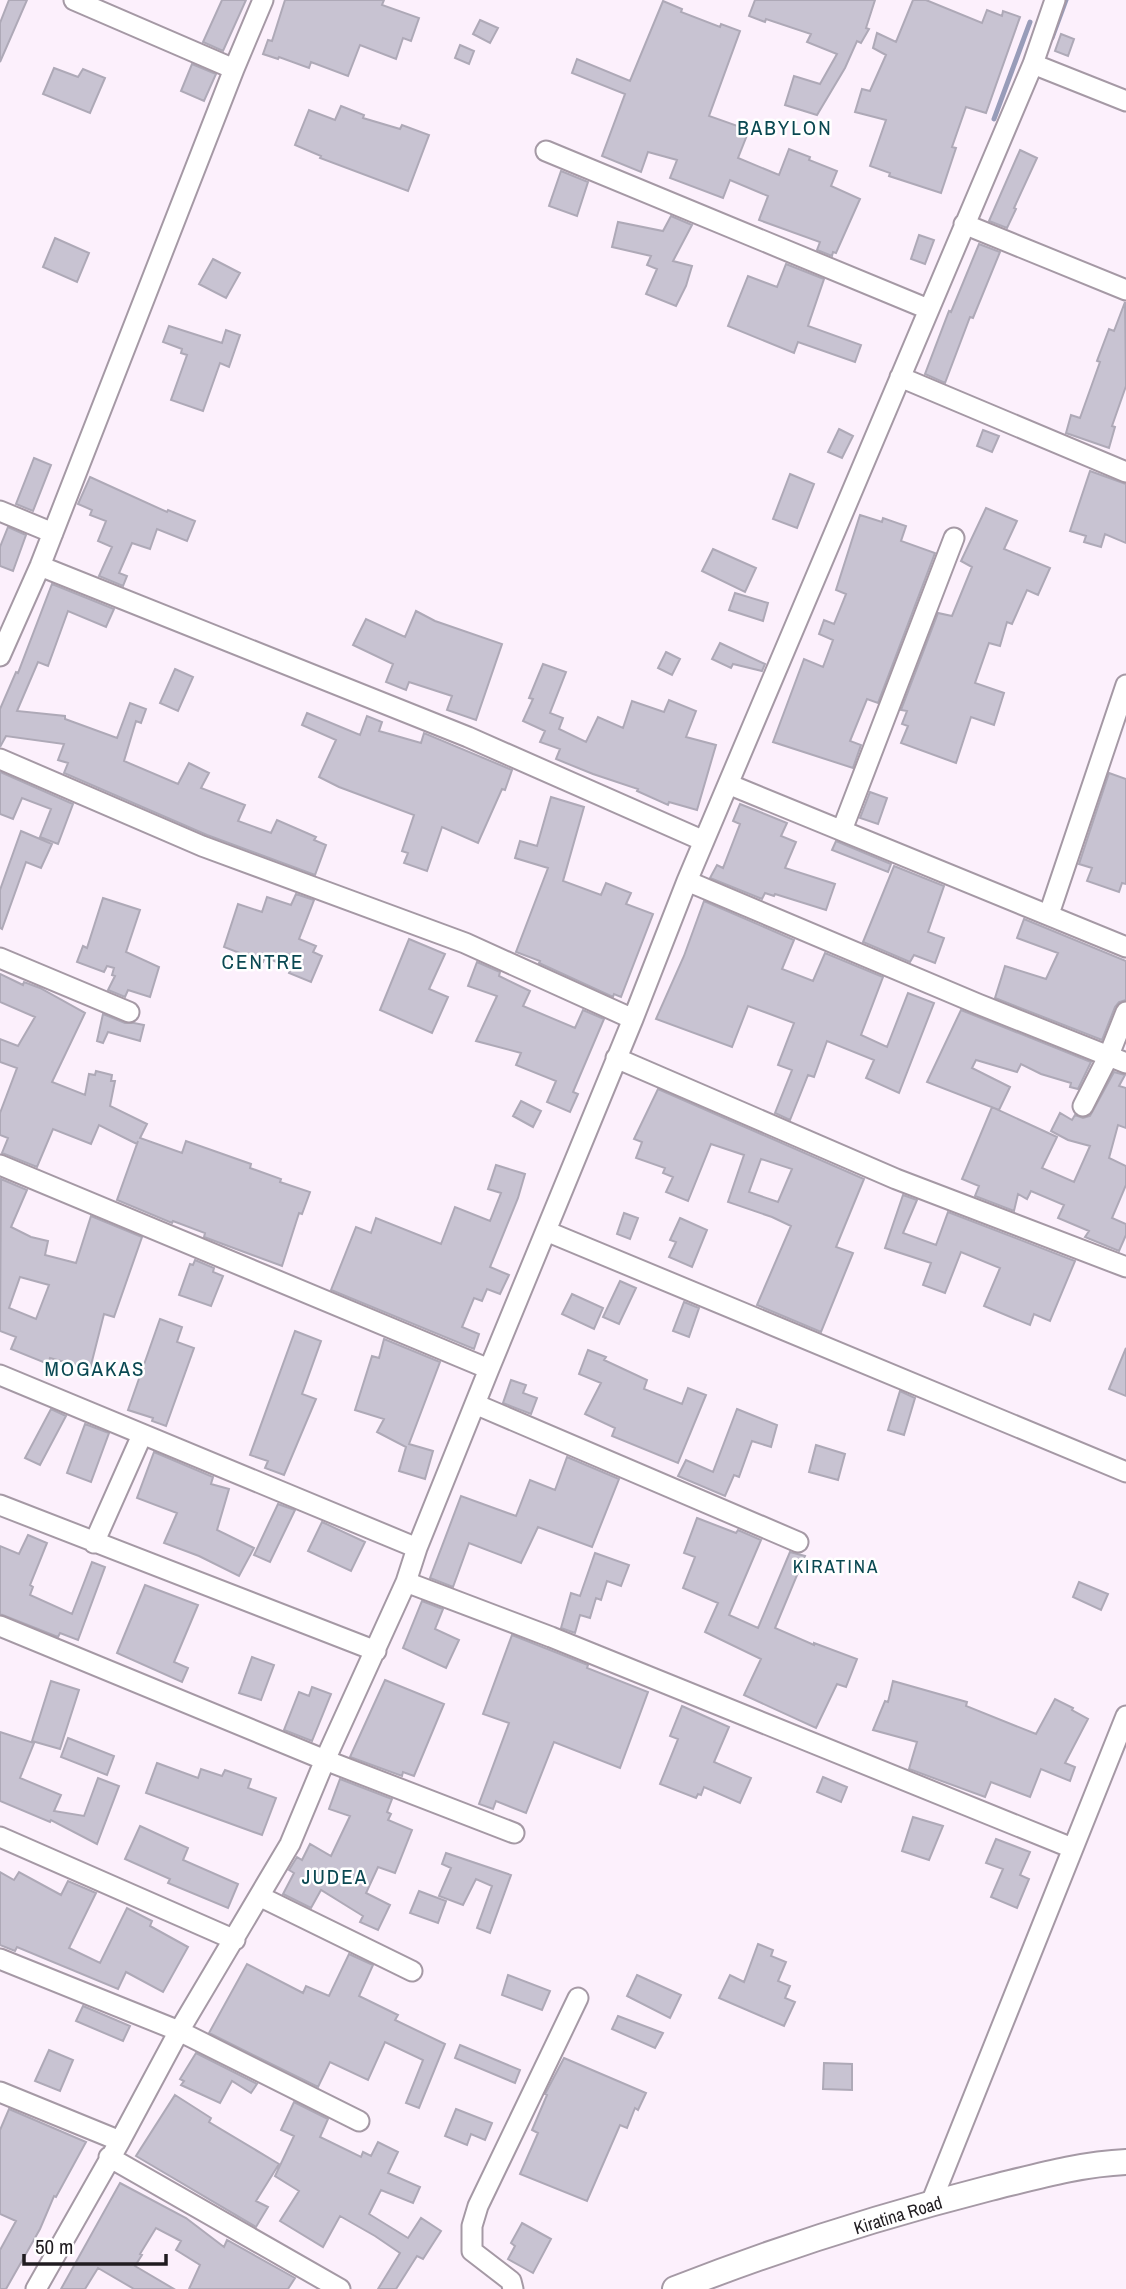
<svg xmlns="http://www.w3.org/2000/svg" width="1126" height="2289" font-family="'Archivo Narrow',sans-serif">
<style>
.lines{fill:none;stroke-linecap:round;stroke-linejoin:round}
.stream{stroke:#989cb9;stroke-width:5}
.building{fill:#c8c3d2;stroke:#aea9b7;stroke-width:2;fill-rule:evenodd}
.minor-casing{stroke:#a599a5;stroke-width:23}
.tertiary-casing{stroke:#a599a5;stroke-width:28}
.minor{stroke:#fff;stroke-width:19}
.tertiary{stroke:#fff;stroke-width:24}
.labels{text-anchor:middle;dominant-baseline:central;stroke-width:5;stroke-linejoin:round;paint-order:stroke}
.street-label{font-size:18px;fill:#201c20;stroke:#fff}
.neighbourhood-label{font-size:19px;letter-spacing:2px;fill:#0a4852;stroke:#fff}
.quarter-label{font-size:21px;letter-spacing:2px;fill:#0a4852;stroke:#fff}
</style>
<rect width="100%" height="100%" fill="#fcf0fc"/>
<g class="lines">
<!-- stream -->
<path class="stream" d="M1052,38L1066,0
M994,119L1030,22"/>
</g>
<!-- building -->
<path class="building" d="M9,0H27L0,62V23Z
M222,0H246L223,51L203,42Z
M285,0H384L382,5L419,18L411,41L403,38L396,59L360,45L348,76L311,62L309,68L279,57L278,59L263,54L268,40L272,41Z
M755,0H875L866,28L869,29L861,43L857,41L845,68L817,115L785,105L794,76L820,84L837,54L807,42L811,34L766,19L765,22L749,16Z
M913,0H926L982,23L987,10L1002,16L1003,11L1020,17L986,113L966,107L952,147L956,148L941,193L889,176L890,173L870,166L886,120L855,112L862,89L870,91L886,55L873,48L877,33L896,42Z
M663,1L682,9L681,12L720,27L721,24L740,31L709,116L749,130L738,158L779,175L789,149L810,157L809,160L837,171L831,186L860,199L836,253L833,252L832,256L817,250L820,242L759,220L768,196L730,180L723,198L670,178L677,160L648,152L641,172L602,156L625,94L572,73L577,59L630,81Z
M480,20L498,28L490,43L473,34Z
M1061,34L1074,39L1068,56L1055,51Z
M460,45L474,51L469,64L455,58Z
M192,64L216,74L204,101L181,91Z
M54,68L78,77L83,69L105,78L90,113L43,94Z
M341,106L364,115L363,118L400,129L402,125L429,135L408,191L320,158L321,156L295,145L309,110L335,120Z
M1020,150L1037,158L1014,208L1016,209L1007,228L989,221Z
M561,171L588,182L577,216L549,206Z
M671,216L692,225L673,261L692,266L686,286L676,306L646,294L657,269L647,265L651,256L612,247L618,222L663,231Z
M919,235L934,240L925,264L911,259Z
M55,238L89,253L77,282L43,267Z
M979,244L1000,252L973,318L970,317L945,383L925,374L949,311L951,312Z
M213,259L240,273L226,298L199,284Z
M786,264L824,279L808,326L861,345L855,362L798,342L794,353L728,326L748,276L777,287Z
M1125,302L1126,386L1112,426L1115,427L1109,448L1066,433L1071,415L1080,418L1100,362L1097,361L1109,329L1114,331Z
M169,326L222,343L226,330L240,335L229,367L220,363L203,411L171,400L187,355L181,353L182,349L163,342Z
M839,429L853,436L842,458L828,452Z
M983,430L999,436L992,452L977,446Z
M34,458L51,465L33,511L16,504Z
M1090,471L1126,484V543L1105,534L1101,547L1084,542L1086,536L1070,531Z
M790,474L814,484L797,528L773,519Z
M90,477L167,512L168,510L195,521L187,541L157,529L150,549L132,543L119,573L127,576L123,586L99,576L112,547L98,541L106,521L90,515L92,510L78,504Z
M986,508L1017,521L1004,549L1050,568L1038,595L1027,590L1012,624L1007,622L1000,646L989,643L975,683L1004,693L994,725L971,717L956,763L901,743L908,726L902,724L907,711L901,710L938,613L952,616L972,567L961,561Z
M860,515L882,522L883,518L906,526L901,541L935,553L878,703L867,699L850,741L861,745L853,768L773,742L804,659L823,667L833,640L819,634L824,620L834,624L846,594L836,590Z
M8,527L26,535L13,571L0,566V547Z
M713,549L756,568L745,592L702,571Z
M52,584L114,609L106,627L68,611L48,666L38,662L17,711L65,716V719L117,738L130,703L146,709L141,723L136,721L124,761L178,784L189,763L209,773L201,788L245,805L238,821L271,833L277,820L316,837L314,840L326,845L315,875L207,835L64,773L68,763L58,760L64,744L6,736L0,747V709L16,672L18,673Z
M735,593L768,603L763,621L729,610Z
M416,611L435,621L502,644L476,720L447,710L452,696L409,682L406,690L386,682L393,664L353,645L366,619L405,637Z
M720,643L765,664L762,671L733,664L731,668L712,659Z
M666,652L680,659L672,675L658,668Z
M543,664L566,672L550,713L563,718L559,729L586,742L598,717L623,728L632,701L664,712L669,700L696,711L686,737L716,745L697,810L669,802L668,805L637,791L638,789L593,774L556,759L560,749L540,742L545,731L523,721L533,699L529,698Z
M175,669L193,677L178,711L160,703Z
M307,713L360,735L367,716L382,722L379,731L421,743L424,733L512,770L505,790L502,789L478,843L442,827L427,871L404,863L408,853L402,851L414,815L339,787L319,777L336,740L302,725Z
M0,772L73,804L58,844L40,837L51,809L22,798L13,819L0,814Z
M1109,773L1126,779V884L1122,883L1119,892L1087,881L1092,868L1079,864Z
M870,792L887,798L878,824L860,818Z
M551,797L584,807L563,881L601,895L606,883L631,893L626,904L653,914L621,997L614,994L613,997L539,963L540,961L516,952L548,868L515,858L520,841L537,846Z
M740,804L787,823L781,836L796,842L785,868L835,884L826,910L775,894L774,896L765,893L762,899L710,878L717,865L723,868L740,824L733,821Z
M21,831L52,844L41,868L26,862L2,929L0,928V890Z
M836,841L891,864L888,872L832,850Z
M894,866L944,886L928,932L944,938L935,963L914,955L910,962L863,942Z
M296,894L314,900L299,939L316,946L313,952L322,956L311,982L289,973L291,968L265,957L263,962L224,947L238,904L262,912L267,897L291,905Z
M103,898L140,910L126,952L159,967L150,997L128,990L125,997L108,990L115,976L112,975L114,968L107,966L104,972L77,962L83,946L87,948Z
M704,901L794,940L782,969L813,981L825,953L883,977L861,1035L887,1047L908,993L934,1003L899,1093L866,1078L874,1060L827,1041L814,1077L808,1075L790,1120L775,1113L792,1070L778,1065L794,1023L748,1006L732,1047L656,1019L684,956Z
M1024,919L1126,961V1000L1119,1002L1115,1007L1102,1040L995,998L1005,966L1046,979L1058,953L1017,938Z
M409,939L445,954L429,989L448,997L432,1033L380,1010Z
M477,962L500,972L499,976L530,991L523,1006L575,1028L583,1010L604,1019L573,1092L578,1094L570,1112L547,1102L556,1081L516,1065L521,1053L476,1041L497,996L468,986Z
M0,974L23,985L24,982L40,988L85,1013L52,1082L85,1095L89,1074L95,1075L96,1071L112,1075L111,1081H115L110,1106L147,1124L140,1138L182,1153L186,1141L251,1164L250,1168L281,1179L280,1182L310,1192L302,1214L299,1213L282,1266L204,1237L205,1233L173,1221L172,1223L117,1200L138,1141L137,1144L99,1125L91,1144L53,1129L37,1167L2,1153L8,1138L0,1135V1113L17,1068L0,1062V1039L18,1046L35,1017L0,1002Z
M961,1010L1091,1062L1078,1089L1070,1087L1071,1083L1041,1074L1021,1064L1017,1072L976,1060L972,1068L1010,1087L999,1110L927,1082Z
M103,1014L125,1023H134L144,1025L140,1041L108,1032L103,1043L97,1041Z
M1114,1072L1125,1075L1119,1086L1126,1088V1128L1118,1125L1109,1158L1126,1166V1185L1112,1218L1126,1224V1235L1119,1251L1085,1237L1089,1231L1058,1218L1064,1205L1031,1191L1027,1199L1018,1194L1014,1211L975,1196L979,1186L962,1179L992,1107L1057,1137L1042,1168L1074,1182L1090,1146L1068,1140L1051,1131L1060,1113L1072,1120L1075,1115L1083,1118L1090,1116Z
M658,1089L864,1179L836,1247L853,1253L821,1332L757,1305L791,1226L772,1217L728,1202L744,1155L711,1144L688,1201L666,1192L673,1177L663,1173L665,1168L636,1158L642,1142L634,1139ZM761,1159L792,1169L778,1202L749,1192Z
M521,1101L541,1111L533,1127L513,1116Z
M496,1165L525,1174L518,1198L490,1267L509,1275L500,1294L487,1289L482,1301L474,1298L462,1327L479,1334L474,1349L331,1290L356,1227L371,1233L376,1218L441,1244L455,1207L490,1221L501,1193L488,1189Z
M1,1179L27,1190L11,1227L31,1237L48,1241L45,1255L76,1263L91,1216L142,1237L114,1317L104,1314L90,1369L50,1358L48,1364L11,1349L16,1337L0,1331ZM20,1277L49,1285L36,1319L9,1308Z
M903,1195L917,1200L903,1233L936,1245L948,1212L1075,1261L1050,1321L1034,1314L1030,1325L984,1306L1000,1268L961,1252L945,1293L923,1285L931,1263L885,1248Z
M624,1213L638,1218L630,1239L617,1234Z
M680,1218L707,1230L692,1267L669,1257L676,1242L670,1240Z
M195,1260L214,1268L213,1272L223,1276L211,1306L179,1295L190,1264L193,1265Z
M620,1281L636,1288L619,1324L603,1317Z
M572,1294L603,1308L594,1329L562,1314Z
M684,1302L699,1308L689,1337L673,1331Z
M160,1319L182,1327L177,1342L194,1348L166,1426L152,1421L153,1418L128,1410Z
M295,1331L321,1341L302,1394L316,1399L284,1475L265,1468L268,1461L250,1455Z
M384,1339L440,1362L409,1444L433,1451L425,1479L399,1471L406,1447L377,1432L384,1419L355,1410L372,1356L379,1358Z
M1126,1348V1396L1109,1389Z
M588,1350L606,1357L604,1360L647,1380L644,1389L682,1404L688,1388L706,1395L678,1463L612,1436L615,1428L585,1414L601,1383L579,1374Z
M511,1380L526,1385L523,1393L537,1398L531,1414L503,1403Z
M900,1391L915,1398L904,1435L888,1430Z
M51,1409L66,1416L40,1465L25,1458Z
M737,1409L777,1425L771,1447L752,1441L739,1477L734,1475L725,1496L678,1476L686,1460L713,1472Z
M85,1424L109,1433L91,1482L67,1473Z
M816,1445L845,1454L838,1480L809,1472Z
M154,1452L213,1477L211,1484L229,1489L217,1530L254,1548L239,1576L199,1556L164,1543L177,1513L137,1498Z
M567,1457L619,1479L592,1547L538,1527L521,1563L469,1543L453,1587L430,1578L461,1496L516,1516L530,1480L555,1490Z
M278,1504L295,1510L270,1562L254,1555Z
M697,1518L736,1533L738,1530L761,1540L729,1615L758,1628L790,1552L805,1556L775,1628L814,1645V1643L857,1659L846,1687L837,1684L816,1728L744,1695L761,1659L705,1632L718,1603L683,1588L695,1557L684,1553Z
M322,1522L365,1542L351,1571L308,1551Z
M28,1535L47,1543L30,1585L33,1587L30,1595L72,1614L92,1562L105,1567L78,1640L60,1633L58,1637L0,1614V1546L19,1554Z
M595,1553L629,1565L621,1586L607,1581L601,1600L596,1598L590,1618L580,1615L575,1633L561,1628L571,1593L580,1596Z
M1079,1582L1108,1594L1101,1610L1073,1597Z
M145,1585L198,1605L174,1662L188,1668L182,1682L117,1653Z
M422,1601L443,1609L435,1629L459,1640L446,1668L403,1648Z
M512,1635L588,1665L587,1668L648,1692L620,1768L554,1742L526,1813L496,1801L493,1809L479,1804L509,1723L483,1714Z
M252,1657L274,1665L261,1700L239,1693Z
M385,1680L444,1704L414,1776L403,1772L402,1776L350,1757Z
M51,1681L79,1690L60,1749L32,1741Z
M893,1681L967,1702L966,1706L1036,1734L1055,1699L1073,1708L1072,1710L1088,1719L1065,1763L1075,1767L1070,1781L1041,1769L1030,1797L991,1782L985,1797L909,1769L917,1742L873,1730L885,1701L888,1702Z
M312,1687L331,1694L312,1741L284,1730L299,1692L309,1696Z
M682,1706L729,1727L714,1762L751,1778L740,1803L704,1787L701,1795L698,1794L696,1798L660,1784L678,1739L670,1736Z
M0,1732L34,1743L20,1778L61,1795L54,1811L84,1816L98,1778L119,1786L97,1844L51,1820L50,1822L0,1801Z
M68,1738L114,1756L107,1775L61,1757Z
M157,1763L198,1778L201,1769L222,1776L225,1770L251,1779L248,1788L276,1798L262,1835L146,1793Z
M823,1777L847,1787L841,1802L817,1792Z
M340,1779L392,1799L387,1812L391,1814L388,1820L412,1830L395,1873L378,1867L366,1893L390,1905L378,1930L360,1922L363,1916L321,1890L311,1908L283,1894L294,1873L289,1870L297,1857L302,1860L310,1844L331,1856L350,1816L329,1809Z
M913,1817L943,1826L929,1860L902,1851Z
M140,1826L188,1848L183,1860L238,1884L228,1908L168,1883L170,1879L125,1859Z
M996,1839L1030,1852L1020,1875L1029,1879L1017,1908L991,1897L1003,1869L986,1863Z
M446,1853L511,1875L490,1933L477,1928L492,1886L476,1879L463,1905L439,1896L451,1868L442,1864Z
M0,1872L14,1880L19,1872L61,1895L68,1881L96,1893L69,1948L100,1963L127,1908L152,1921L150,1926L188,1947L163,1992L126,1972L118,1989L17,1947L15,1951L0,1945Z
M419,1891L446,1901L438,1923L410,1913Z
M758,1944L773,1950L771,1956L786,1962L778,1981L790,1986L785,1998L795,2002L784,2026L719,1998L730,1975L744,1982Z
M349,1954L373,1965L359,1996L398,2015L395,2020L445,2044L419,2108L406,2103L423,2060L385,2042L368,2080L330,2062L318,2087L209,2033L247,1964L303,1993L306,1986L329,1996Z
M508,1975L550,1991L542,2010L502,1995Z
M637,1975L681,1995L670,2018L627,1996Z
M83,2006L130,2026L123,2041L76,2021Z
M618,2016L663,2033L655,2048L612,2029Z
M460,2045L520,2070L515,2083L455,2058Z
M49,2050L73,2060L60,2091L35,2081Z
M196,2053L257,2084L251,2093L232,2081L220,2103L181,2085L184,2081L180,2079Z
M564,2058L646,2093L638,2110L635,2108L627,2128L620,2125L587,2201L520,2174L538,2133L532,2130L547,2095L545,2094Z
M824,2063L852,2064V2090L823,2089Z
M175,2095L211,2118L209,2122L279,2164L256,2201L268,2207L256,2227L136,2156Z
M294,2102L328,2119L320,2137L361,2157L363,2152L371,2156L378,2142L398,2152L388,2173L420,2187L413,2203L381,2190L369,2214L408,2238L421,2218L441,2231L423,2259L417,2256L396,2289H378L400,2253L375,2236L340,2216L323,2247L280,2221L299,2191L275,2176L294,2136L281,2130Z
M9,2109L86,2142L56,2197L54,2196L40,2229L6,2289H0V2250L16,2221L0,2214V2130Z
M456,2109L492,2123L485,2140L471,2134L467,2145L445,2136Z
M120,2183L186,2218L224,2247L227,2240L295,2278L288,2289H189L200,2265L176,2250L181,2241L156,2228L140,2254L142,2255L135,2266L174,2289H134L98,2268L85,2289H61Z
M522,2223L551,2239L533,2273L508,2259L515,2246L511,2243Z"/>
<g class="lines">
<!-- minor casing -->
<g class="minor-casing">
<path id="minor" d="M74,0L234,69
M1033,64L1126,101
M546,151L928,309
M964,224L1126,290
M900,377L1126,472
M0,511L53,533
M40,566L468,737L704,841
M0,656L40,566L234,69L263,0
M0,759L202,846L465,943L633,1019
M728,784L1126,947
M842,830L954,538
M687,881L978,1004L1126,1063
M1049,914L1126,685
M0,958L129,1012
M616,1058L896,1179L1126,1267
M1083,1106L1109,1055L1126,1012
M0,1165L489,1369
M546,1231L1126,1472
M0,1375L417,1548
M475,1404L798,1542
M0,1505L376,1651
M94,1543L142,1435
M406,1582L551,1637L1072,1848
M0,1626L325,1760L514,1833
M0,1837L235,1940
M261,1897L412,1971
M0,1959L179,2031L359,2121
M0,2092L120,2141
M109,2157L340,2289
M931,2203L1126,1716
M36,2289L120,2141L179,2031L290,1844L325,1760L406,1582L417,1548L489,1369L633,1019L687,881L1033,64L1055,0
M513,2289L511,2281L472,2251V2226L478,2206L578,1998"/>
</g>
<!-- tertiary casing -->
<g class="tertiary-casing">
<path id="tertiary" d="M675,2289C777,2249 884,2215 990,2188C1035,2177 1080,2164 1126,2162"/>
</g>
<!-- minor -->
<use href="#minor" class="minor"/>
<!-- tertiary -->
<use href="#tertiary" class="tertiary"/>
</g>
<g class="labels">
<!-- street labels -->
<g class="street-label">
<text transform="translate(898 2215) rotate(-17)">Kiratina Road</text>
</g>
<!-- neighbourhood labels -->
<g class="neighbourhood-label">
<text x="836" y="1566">KIRATINA</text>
</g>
<!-- quarter labels -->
<g class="quarter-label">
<text x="785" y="127">BABYLON</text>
<text x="263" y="961">CENTRE</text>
<text x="95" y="1368">MOGAKAS</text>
<text x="335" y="1876">JUDEA</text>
</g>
</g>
<!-- scale -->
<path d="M24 2254v10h142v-10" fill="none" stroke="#201c20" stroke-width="3.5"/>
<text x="35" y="2254" font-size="21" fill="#201c20" stroke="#ffffff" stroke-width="5" paint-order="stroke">50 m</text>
</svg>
